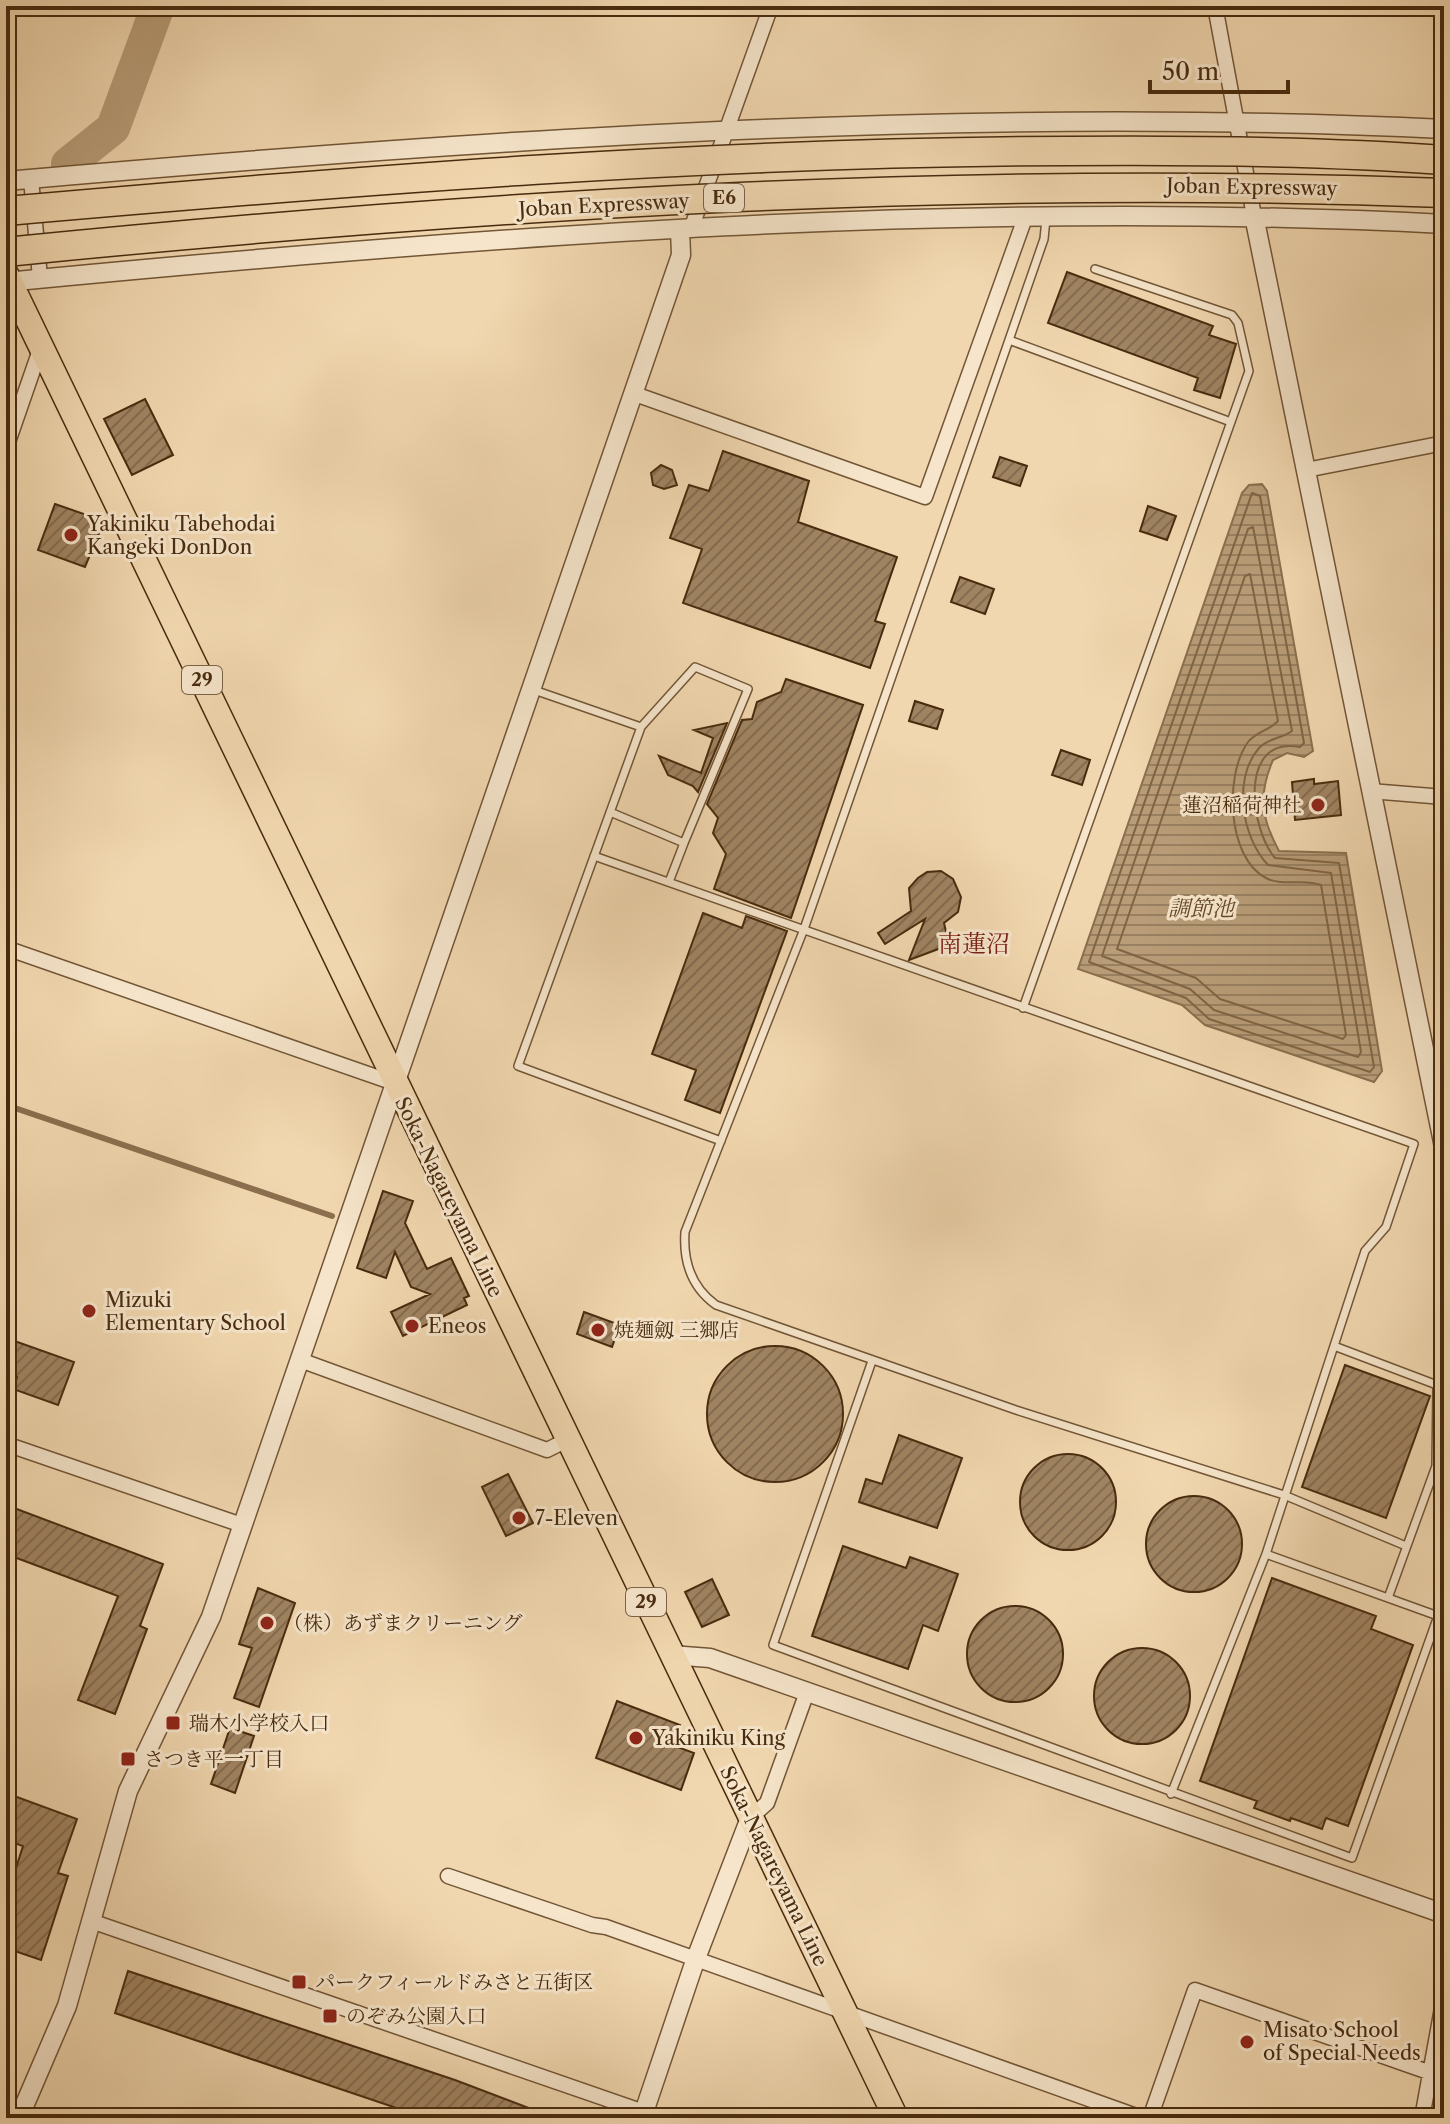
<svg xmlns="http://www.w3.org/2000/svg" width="1450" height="2124" font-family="'Libre Caslon Text','Noto Serif JP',serif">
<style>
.water{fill:url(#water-rules);stroke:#8b6f4e;stroke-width:2}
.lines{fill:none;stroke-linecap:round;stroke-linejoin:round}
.shore{stroke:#806443;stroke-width:2}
.stream{stroke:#8b6f4e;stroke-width:6}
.river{stroke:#b89d78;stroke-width:34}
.building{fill:url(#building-hatch);stroke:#482b0e;stroke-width:2}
.service-casing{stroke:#725636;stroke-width:10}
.minor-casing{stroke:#725636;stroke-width:17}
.tertiary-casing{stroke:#725636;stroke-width:21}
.primary-casing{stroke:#482b0e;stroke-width:27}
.service{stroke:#f6e5cb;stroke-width:7}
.minor{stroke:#f6e5cb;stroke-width:14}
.tertiary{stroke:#f6e5cb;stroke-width:18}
.primary{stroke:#f1d7af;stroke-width:24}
.motorway-bridge-casing{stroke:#482b0e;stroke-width:31;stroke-linecap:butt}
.motorway-bridge{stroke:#f1d7af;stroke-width:28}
.poi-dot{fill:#8f2418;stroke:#f6e5cb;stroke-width:3}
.labels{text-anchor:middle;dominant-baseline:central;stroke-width:6;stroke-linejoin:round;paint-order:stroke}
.shield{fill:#f6e5cb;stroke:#7c6347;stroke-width:2}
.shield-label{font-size:18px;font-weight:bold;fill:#482b0e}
.street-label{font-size:20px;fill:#482b0e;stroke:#f6e5cb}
.poi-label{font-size:20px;fill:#482b0e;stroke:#f6e5cb;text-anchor:start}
.water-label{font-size:22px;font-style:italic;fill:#644828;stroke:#f6e5cb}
.quarter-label{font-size:24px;fill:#7a1f14;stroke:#f6e5cb}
</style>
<defs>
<pattern id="water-rules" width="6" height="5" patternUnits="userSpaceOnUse" patternTransform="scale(2)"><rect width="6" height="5" fill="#b89d78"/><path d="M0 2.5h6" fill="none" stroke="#988061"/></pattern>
<pattern id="building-hatch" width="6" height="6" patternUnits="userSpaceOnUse" patternTransform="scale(2)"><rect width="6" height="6" fill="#a08462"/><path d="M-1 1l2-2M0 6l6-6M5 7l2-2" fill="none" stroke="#846c4f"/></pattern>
</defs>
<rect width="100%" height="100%" fill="#f1d7af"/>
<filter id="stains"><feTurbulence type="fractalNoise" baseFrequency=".0025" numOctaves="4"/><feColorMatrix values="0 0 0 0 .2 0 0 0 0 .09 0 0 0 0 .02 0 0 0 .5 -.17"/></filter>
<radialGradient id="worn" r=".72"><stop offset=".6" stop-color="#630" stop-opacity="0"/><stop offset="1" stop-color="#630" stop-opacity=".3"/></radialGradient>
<!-- water -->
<path class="water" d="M1262,484L1267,491L1313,751L1304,757L1287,753L1273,760C1258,795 1261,818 1279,851L1346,853L1382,1071L1374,1082L1205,1025L1182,1005L1078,969L1242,493L1249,485Z"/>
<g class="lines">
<!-- shore -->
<path class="shore" d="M1252,493L1260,496L1304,743L1300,747C1239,735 1249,827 1275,858L1339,863L1374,1067L1370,1072L1209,1019L1186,998L1089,962Z
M1253,527L1292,731C1283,738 1268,738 1259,748C1232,779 1242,838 1268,865L1331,873L1361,1052L1358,1057L1214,1010L1190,989L1102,956L1248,529Z
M1250,574L1278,721C1270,730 1256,732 1248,742C1224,775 1227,858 1266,878C1283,887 1304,878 1321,885L1346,1035L1343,1039L1220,999L1196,978L1117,949L1245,576Z"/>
<!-- stream -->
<path class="stream" d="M6,1105L332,1216"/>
<!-- river -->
<path class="river" d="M68,164L113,128L158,6"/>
</g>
<!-- building -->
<path class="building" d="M1067,272L1213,326L1209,335L1236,344L1220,398L1194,390L1198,378L1048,323Z
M145,399L173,455L132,475L104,419Z
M723,451L809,481L798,522L897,557L875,621L885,624L870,668L683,603L702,549L670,538L689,485L709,491Z
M1000,457L1027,466L1020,486L993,477Z
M661,465L672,470L677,485L664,489L653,485L651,473Z
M55,504L104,521L85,567L38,550Z
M1148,506L1176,516L1167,540L1140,531Z
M960,577L994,589L985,614L951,602Z
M786,679L863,705L791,918L714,889L726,854L713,833L718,818L707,804L742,720L752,719L757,702L781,692Z
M915,701L943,710L937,729L909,721Z
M727,723L698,792L693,786L668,775L659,756L701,773L713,738L694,730Z
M1061,750L1090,760L1082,785L1052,775Z
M1314,779V784L1338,781L1341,815L1295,820L1292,782Z
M941,871L953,879L961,897L958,912L944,923L949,945L909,960L925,919L885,944L878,933L911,911L909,888L918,878L927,872Z
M703,913L742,928L746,916L787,931L720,1113L685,1100L696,1070L652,1054Z
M383,1191L413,1201L405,1223L427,1269L451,1258L469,1296L464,1298L467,1305L403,1336L391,1312L430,1294L411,1287L395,1252L386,1278L357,1268Z
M584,1312L620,1325L612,1347L577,1334Z
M6,1338L74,1362L58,1405L13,1389L17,1377L6,1373Z
M707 1414a68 68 0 1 1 136 0a68 68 0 1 1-136 0Z
M1345,1365L1430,1396L1386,1518L1302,1487Z
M899,1435L962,1458L937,1528L859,1502L866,1479L882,1484Z
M1020 1502a48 48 0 1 1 96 0a48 48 0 1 1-96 0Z
M508,1474L533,1523L506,1536L482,1487Z
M1146 1544a48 48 0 1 1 96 0a48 48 0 1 1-96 0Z
M6,1505L163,1564L140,1626L147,1629L115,1714L78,1700L118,1596L6,1554Z
M843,1546L906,1568L910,1557L958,1574L938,1631L923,1625L908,1669L812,1636Z
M1272,1578L1376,1616L1371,1629L1413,1645L1348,1826L1326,1818L1322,1829L1291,1818L1290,1821L1254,1808L1257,1801L1200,1781Z
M712,1579L729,1615L702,1627L685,1592Z
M258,1588L295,1603L259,1707L234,1698L252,1648L239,1644Z
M967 1654a48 48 0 1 1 96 0a48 48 0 1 1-96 0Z
M1094 1696a48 48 0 1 1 96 0a48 48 0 1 1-96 0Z
M617,1701L680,1725L672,1745L694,1753L681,1790L596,1758Z
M230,1728L254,1736L235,1793L211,1784Z
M6,1793L77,1819L58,1873L68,1876L41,1960L6,1948V1899L23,1846L6,1840Z
M128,1971L455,2080L555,2118H426L115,2013Z"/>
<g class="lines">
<!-- service casing -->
<g class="service-casing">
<path id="service" d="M1046,219L1044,239L1009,340L804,929L685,1232C683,1262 691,1287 716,1305L1016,1410L1284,1495L1406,1546
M1009,340L1231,422
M534,690L641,727
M610,812L684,843L748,689L695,667L641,727L518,1066L721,1141
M594,856L1414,1144L1386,1227L1365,1251L1266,1554L1171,1794
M669,882L684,843
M1023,1008L1249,371L1238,323L1232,315L1095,269
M1334,1346L1437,1385L1436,1466L1388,1598
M872,1361L773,1645L1352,1858L1438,1616L1266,1554"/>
</g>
<!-- minor casing -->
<g class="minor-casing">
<path id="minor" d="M1215,6L1254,216
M31,179L40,278
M691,229L771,6
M632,393L925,497L1025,218
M6,448L41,347
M1306,470L1444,443
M1370,791L1444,797
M6,948L394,1083
M300,1360L547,1450L567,1440
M6,1444L242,1525
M750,1818L767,1803L807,1692
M448,1876L592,1925L606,1927L1142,2118
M91,1921L644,2112
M1150,2118L1195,1990L1431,2073
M1422,2118L1444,1997"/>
</g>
<!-- tertiary casing -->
<g class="tertiary-casing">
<path id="tertiary" d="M6,181C484,139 964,106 1444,129
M1254,216L1444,1147
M6,282C483,236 965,199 1444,224
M671,1655L710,1658L1444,1914
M19,2118L67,2006L128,1791L211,1617L681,255L680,229
M642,2118L695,1961L750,1818"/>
</g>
<!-- primary casing -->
<g class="primary-casing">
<path id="primary" d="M6,274L896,2118"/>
</g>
<!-- service -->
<use href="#service" class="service"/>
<!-- minor -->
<use href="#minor" class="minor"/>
<!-- tertiary -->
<use href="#tertiary" class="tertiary"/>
<!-- primary -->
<use href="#primary" class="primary"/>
<!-- motorway-bridge casing -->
<g class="motorway-bridge-casing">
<path id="motorway-bridge" d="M6,211C359,180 713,152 1068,151C1193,150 1319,151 1444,160
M6,252C484,204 964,175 1444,193"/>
</g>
<!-- motorway-bridge -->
<use href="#motorway-bridge" class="motorway-bridge"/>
</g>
<!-- markers -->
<g class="poi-dot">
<circle cx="71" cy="535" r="8"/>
<circle cx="1318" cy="805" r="8"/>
<circle cx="89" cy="1311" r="8"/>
<circle cx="412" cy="1326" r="8"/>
<circle cx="598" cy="1330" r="8"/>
<circle cx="519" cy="1518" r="8"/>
<circle cx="267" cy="1623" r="8"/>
<rect x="165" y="1715" width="16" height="16" rx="4"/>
<circle cx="636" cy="1738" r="8"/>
<rect x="120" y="1751" width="16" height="16" rx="4"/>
<rect x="291" y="1974" width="16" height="16" rx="4"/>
<rect x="322" y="2008" width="16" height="16" rx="4"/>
<circle cx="1247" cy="2042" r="8"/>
</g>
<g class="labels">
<!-- shield labels -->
<g class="shield">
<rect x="704" y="184" width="40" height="28" rx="6"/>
<rect x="182" y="666" width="40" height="28" rx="6"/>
<rect x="626" y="1588" width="40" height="28" rx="6"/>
</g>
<g class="shield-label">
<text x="724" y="198">E6</text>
<text x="202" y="680">29</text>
<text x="646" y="1602">29</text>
</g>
<!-- street labels -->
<g class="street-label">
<text transform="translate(1252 187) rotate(1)">Joban Expressway</text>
<text transform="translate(604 205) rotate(-3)">Joban Expressway</text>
<text transform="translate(449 1197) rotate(64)">Soka-Nagareyama Line</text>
<text transform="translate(774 1866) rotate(64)">Soka-Nagareyama Line</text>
</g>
<!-- poi labels -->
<g class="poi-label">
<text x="87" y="524">Yakiniku Tabehodai<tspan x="87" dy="23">Kangeki DonDon</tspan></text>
<text x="1302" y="805" text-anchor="end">蓮沼稲荷神社</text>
<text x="105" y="1300">Mizuki<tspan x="105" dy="23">Elementary School</tspan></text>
<text x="428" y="1326">Eneos</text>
<text x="614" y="1330">焼麺劔 三郷店</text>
<text x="535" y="1518">7-Eleven</text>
<text x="283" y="1623">（株）あずまクリーニング</text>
<text x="189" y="1723">瑞木小学校入口</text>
<text x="652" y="1738">Yakiniku King</text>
<text x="144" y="1759">さつき平一丁目</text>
<text x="315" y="1982">パークフィールドみさと五街区</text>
<text x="346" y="2016">のぞみ公園入口</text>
<text x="1263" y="2030">Misato School<tspan x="1263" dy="23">of Special Needs</tspan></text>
</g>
<!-- water labels -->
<g class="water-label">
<text x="1201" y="908">調節池</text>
</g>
<!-- quarter labels -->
<g class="quarter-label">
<text x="974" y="943">南蓮沼</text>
</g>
</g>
<!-- margin -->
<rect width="1450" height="2124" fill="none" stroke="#f1d7af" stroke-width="32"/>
<rect x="8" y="8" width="1434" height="2108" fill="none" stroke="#482b0e" stroke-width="4"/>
<rect x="16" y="16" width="1418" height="2092" fill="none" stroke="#482b0e" stroke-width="2"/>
<!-- scale -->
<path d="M1150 80v12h138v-12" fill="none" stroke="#482b0e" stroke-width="4"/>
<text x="1162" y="80" font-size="24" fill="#482b0e" stroke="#f6e5cb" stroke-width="6" paint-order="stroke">50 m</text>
<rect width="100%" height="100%" filter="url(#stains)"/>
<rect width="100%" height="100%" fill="url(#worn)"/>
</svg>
